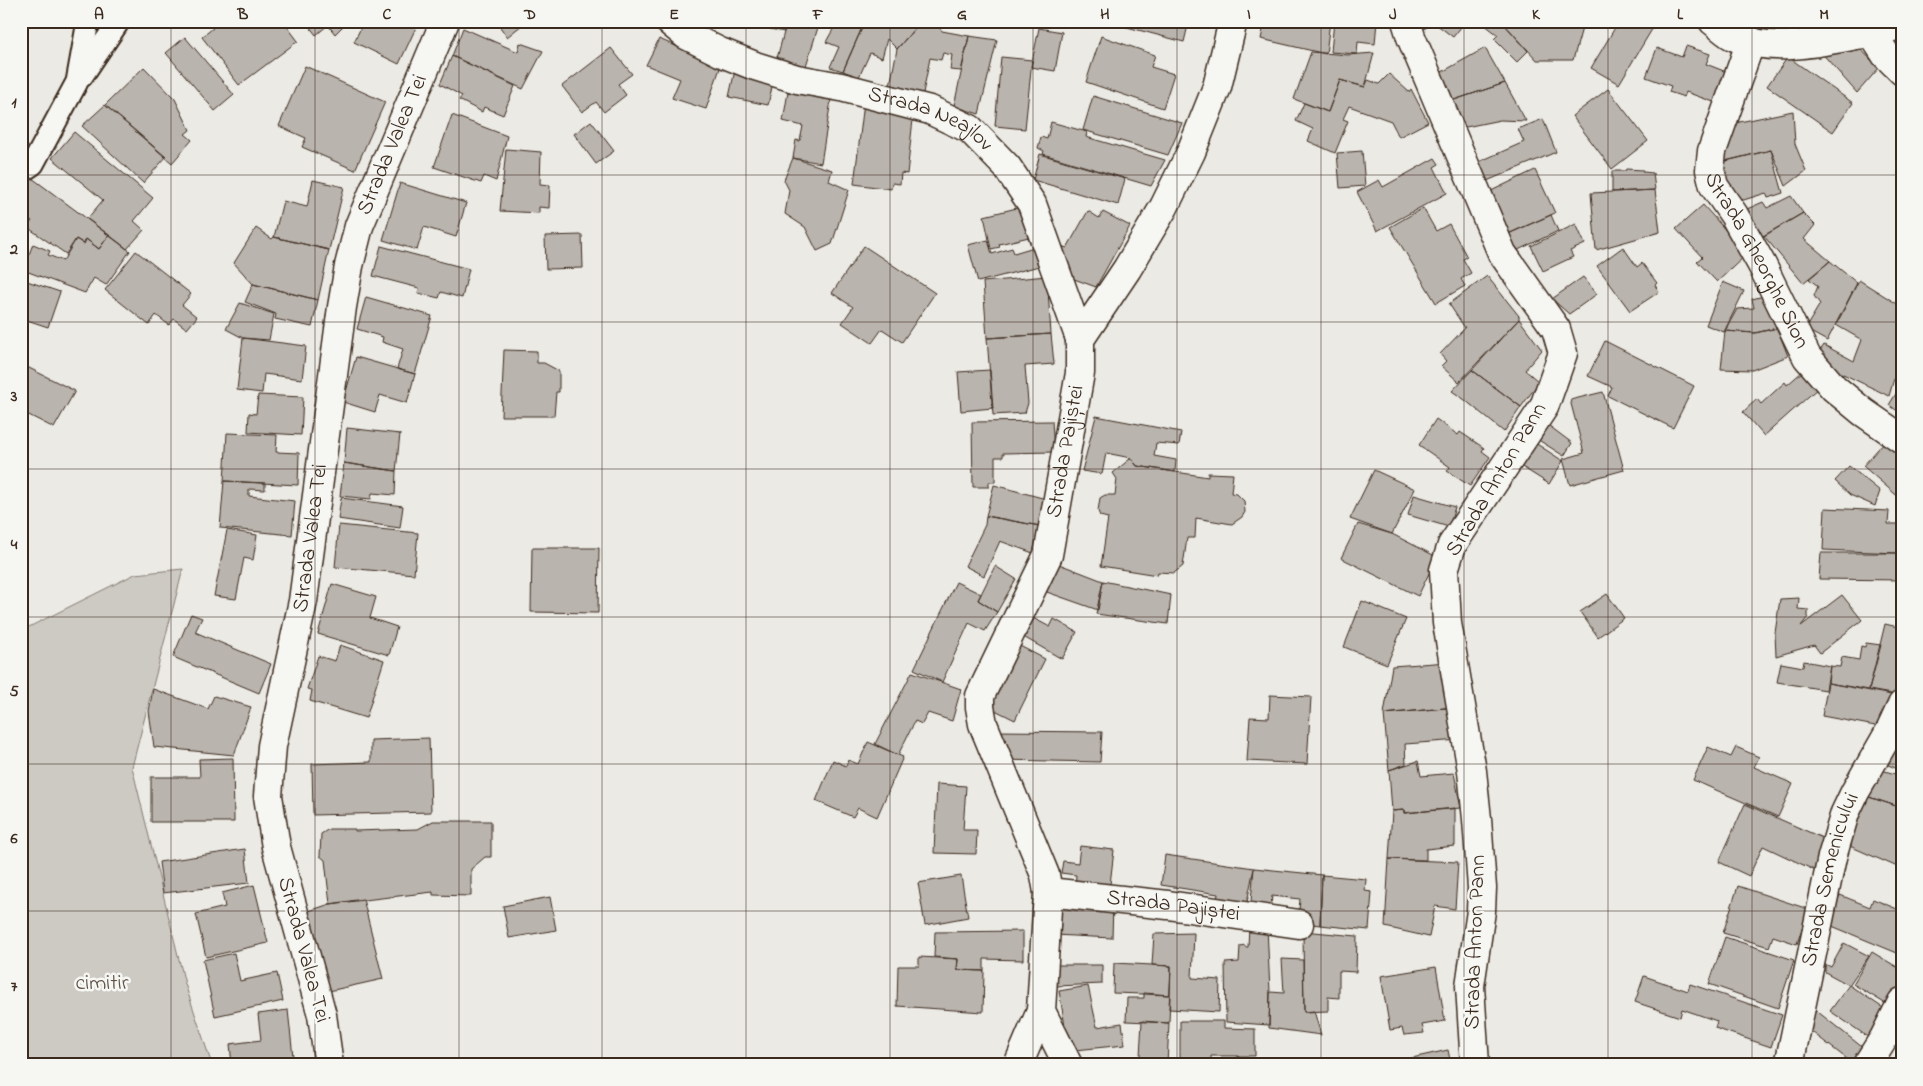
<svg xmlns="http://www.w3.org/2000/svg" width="1923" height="1086" font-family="'Indie Flower',sans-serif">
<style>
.green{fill:#cdcac4;stroke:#847a71}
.building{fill:#bab4ae;stroke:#3b2a1e}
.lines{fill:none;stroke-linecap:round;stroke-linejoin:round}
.lane-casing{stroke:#3b2a1e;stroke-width:25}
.street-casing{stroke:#3b2a1e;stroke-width:31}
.lane{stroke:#f6f6f2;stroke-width:21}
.street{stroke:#f6f6f2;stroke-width:28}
.grid{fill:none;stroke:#3b2a1e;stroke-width:1;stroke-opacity:0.55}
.labels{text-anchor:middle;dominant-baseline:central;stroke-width:5;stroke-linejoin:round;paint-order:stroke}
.street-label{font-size:22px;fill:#3b2a1e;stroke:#f6f6f2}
.park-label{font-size:22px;fill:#605248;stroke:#f6f6f2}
.neatline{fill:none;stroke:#3b2a1e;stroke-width:2}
.grid-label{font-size:16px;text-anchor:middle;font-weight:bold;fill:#3b2a1e}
</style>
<rect width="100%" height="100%" fill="#ebeae5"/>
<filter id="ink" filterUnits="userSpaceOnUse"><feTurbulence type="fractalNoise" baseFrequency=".02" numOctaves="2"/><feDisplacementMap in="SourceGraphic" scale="10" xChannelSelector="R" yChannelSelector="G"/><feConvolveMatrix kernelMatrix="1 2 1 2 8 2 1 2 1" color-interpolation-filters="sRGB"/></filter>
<g filter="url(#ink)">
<!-- green -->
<path class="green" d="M183,569L132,767L185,984L212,1065H21V631L135,574Z"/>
<!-- building -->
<path class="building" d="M207,21H283L298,41L239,85L202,37L213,28Z
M305,21H348L335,34L328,25L316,35Z
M364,21H419L399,64L354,42Z
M496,21H527L507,37Z
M772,21H787L784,32L770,29Z
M787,21H820L805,69L776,62Z
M832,21H865L843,71L830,67L839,47L826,42L836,24Z
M865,21H921L897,49L887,39L882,58L870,53L859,77L843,71Z
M921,21H934L942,31L969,36L961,71L950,70L952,55L943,53L941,60L930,58L923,93L890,86L897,49Z
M1104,21H1189L1184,42Z
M1265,21H1330L1326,54L1261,39Z
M1334,21H1377L1375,44L1358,42L1357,54L1331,52Z
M1414,21H1432L1426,28L1415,27Z
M1432,21H1466L1453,37Z
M1480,21H1510L1506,26L1528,51L1517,62L1494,39L1498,35Z
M1510,21H1584L1573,60H1537L1506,26Z
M1619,21H1657L1619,84L1591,68Z
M1739,21H1767L1761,32Z
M1767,21H1788L1783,32H1761Z
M463,28L518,52L520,43L543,51L523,89L452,56Z
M1039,28L1062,32L1055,71L1031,67Z
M969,36L997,40L979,114L954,106Z
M1101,36L1155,55L1151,67L1174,74L1163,108L1086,82Z
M185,37L234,95L215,111L166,53Z
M1849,37L1879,68L1857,93L1820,51Z
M659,39L721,65L706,109L672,98L680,79L646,65Z
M1686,46L1710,54L1706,64L1729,73L1719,104L1686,92L1684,97L1669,92L1671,86L1646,77L1657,48L1682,57Z
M611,48L632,74L618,84L626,95L604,112L596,102L582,112L562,86Z
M1485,48L1505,83L1445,103L1433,77Z
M1311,52L1348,55L1374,53L1365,87L1340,80L1328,112L1294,99Z
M452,56L515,86L503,115L484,107L482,112L459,100L462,96L440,84Z
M1001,57L1032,60L1025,129L995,126Z
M1788,57L1853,103L1833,132L1767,86Z
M305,66L385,102L355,170L302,147L306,138L279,126Z
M144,67L175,99L190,130L185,134L192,140L172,163L105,105Z
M735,70L774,78L768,105L729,97Z
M1389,74L1409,92L1411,89L1428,122L1399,137L1391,121L1349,106L1343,119L1348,121L1335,153L1308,141L1313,129L1296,121L1304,103L1328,112L1340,80L1365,87L1368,80L1379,84Z
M1505,83L1526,121L1500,120L1456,129L1445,103Z
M1608,89L1648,141L1612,169L1572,116Z
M788,92L831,100L821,163L793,158L796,140L800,141L803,126L783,121Z
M1093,96L1182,123L1168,155L1083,130Z
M864,103L914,110L907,174L901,173L900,184L892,183L891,189L854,184Z
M105,105L166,157L143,183L82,126Z
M1793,111L1795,144L1806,171L1786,186L1771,150L1725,161V125Z
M452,115L507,136L496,181L484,176L481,183L434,167Z
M1543,119L1556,152L1482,183L1474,164L1524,142L1518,129Z
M591,121L614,151L596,164L574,134Z
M1051,122L1087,132L1086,137L1165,160L1151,186L1043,154L1044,151L1038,148L1041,137L1047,139Z
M74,132L153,198L134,221L144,230L127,249L87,219L103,200L52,158Z
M506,149L541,152L540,184L550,185L549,208L539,207V213L500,211Z
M1771,150L1783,193L1768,198L1766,193L1734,203L1722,162Z
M1362,151L1365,186L1340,188L1337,153Z
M1040,154L1125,179L1118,205L1033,180Z
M793,158L832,170L829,181L849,190L832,244L817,251L805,227L785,214L789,190L784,180Z
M1435,158L1439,164L1434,167L1447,193L1377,231L1357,192L1379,180L1383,187Z
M1626,169L1643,170V172L1653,173L1655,190L1612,192V171H1625Z
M1535,170L1555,213L1508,234L1489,192Z
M32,178L109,235L99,249L86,239L84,244L76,239L66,254L27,227L32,221L21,212V190Z
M313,180L344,187L329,250L274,237L283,201L307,207Z
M400,183L466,203L456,237L424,227L417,250L383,240Z
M1655,190L1660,232L1596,250L1591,193Z
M1791,196L1803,213L1756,240L1743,217L1750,213L1747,209L1763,202L1767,208Z
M1703,205L1747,254L1717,282L1697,261L1702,257L1676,229Z
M1021,207L1029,237L999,244L1000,247L991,249L984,216Z
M1423,208L1436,231L1449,224L1467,257L1463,259L1471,273L1461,279L1465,286L1436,303L1390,227Z
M1088,211L1099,218L1103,212L1130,226L1096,287L1066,276L1056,244L1067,248Z
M1803,213L1815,225L1804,239L1830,261L1803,283L1764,236Z
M1551,215L1558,231L1516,251L1508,234Z
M1576,224L1585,244L1570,251L1573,257L1543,271L1531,246Z
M256,228L272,239L274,237L329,250L318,300L253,284L234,263Z
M109,235L130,251L106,285L94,278L85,293L23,270L33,244L50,251L48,255L63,261L76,239L84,244L86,239L99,249Z
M582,235L583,268L546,269L545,236Z
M988,240L992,254L1012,248L1014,253L1034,247L1039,266L978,282L968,245Z
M381,246L469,269L462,298L441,292L439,298L418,293L419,288L373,276Z
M864,246L935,293L902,342L882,329L872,343L842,323L853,307L832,293Z
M1623,247L1637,267L1642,263L1657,283L1655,285L1659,292L1630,311L1597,266Z
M136,251L191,294L182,305L197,317L187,329L174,319L169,325L156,315L149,325L105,290Z
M1830,261L1857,283L1827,341L1805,329L1820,304L1814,296L1818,286L1809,279Z
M1047,276L1051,334L987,338L983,282Z
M1487,276L1519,316V319L1459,382L1441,366L1446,361L1440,354L1465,328L1449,304Z
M1583,277L1597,294L1569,314L1552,299Z
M21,279L60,292L48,327L21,318Z
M1859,280L1902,307V351L1889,396L1814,360L1824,345L1854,361L1862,340L1836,325Z
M1723,282L1744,291L1724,332L1706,325Z
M253,284L318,300L312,327L275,319L276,314L245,302Z
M1764,296L1777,328L1755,333L1725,331L1737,309L1754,308L1752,299Z
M366,297L432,316L415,374L397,369L403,349L382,342L383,337L357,329Z
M240,303L274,314L269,340L243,338L226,329Z
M1519,319L1542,350L1525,370L1539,382L1521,407L1472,370Z
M1777,328L1788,356L1752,370L1721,369L1725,331L1755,333Z
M1051,334L1054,364L1025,366L1028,403L1025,413L993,415L987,338Z
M243,338L306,346L302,379L264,374L262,393L237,390Z
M1605,341L1694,386L1673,428L1608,396L1612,387L1588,376Z
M504,350L537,351V363H544L559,371V392H556L554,416H501Z
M1902,351V374L1896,371Z
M356,357L415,374L407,403L380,395L375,412L343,402Z
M21,364L75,391L54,428L21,411Z
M990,370L993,408L961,411L958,372Z
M1472,370L1521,407L1504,432L1465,400L1452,391Z
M1803,371L1818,388L1764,436L1743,412L1757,399L1761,404L1785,382L1787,385Z
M1902,384V414L1889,405Z
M1603,392L1624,470L1570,485L1563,459L1584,453L1570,400Z
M258,395L303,397L301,435L248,432L249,413L256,414Z
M1096,416L1181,432L1179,445L1156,443L1154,456L1176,460L1175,472L1137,466L1131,458L1106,453L1102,474L1082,471Z
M1436,419L1458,435L1460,432L1484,448L1482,451L1490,457L1470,486L1447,471L1450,467L1419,445Z
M1540,419L1572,443L1564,456L1529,434Z
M1052,421L1054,452L1003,453V457H995V482H989V487H973L972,422Z
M347,428L400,434L396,471L344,463Z
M227,433L277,435L276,452L299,453L298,485L224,481Z
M1526,437L1563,461L1549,484L1511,460Z
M1886,440L1902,454V500L1863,466Z
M1131,458L1137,466L1208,477V473L1233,474L1231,493L1237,494L1244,501L1245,512L1242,517L1232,524L1196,518L1195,538H1187L1183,566L1174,573L1158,572L1157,575L1101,566L1108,518L1100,516L1098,511L1100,498L1105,495H1115L1117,479L1113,473Z
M21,461L27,465L21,475Z
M344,463L396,471L395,495L372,493L371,499L340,496Z
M1849,466L1880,491L1875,506L1850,495L1835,481Z
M1374,470L1415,489L1392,534L1350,519Z
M224,481L265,483V490L249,489V496L295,501L292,535L220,528Z
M994,485L1046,499L1040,526L986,516Z
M1414,495L1455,507L1449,527L1408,515Z
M341,498L403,506L400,528L338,519Z
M1825,508L1889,511L1888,524H1899L1898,553L1823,550Z
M986,516L1040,526L1033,553L1000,541L984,576L965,566L985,525Z
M1358,524L1392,534L1437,557L1418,596L1341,558Z
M339,525L418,533L414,574L335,567Z
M227,530L257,535L253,560L244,558L236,599L214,596Z
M532,548H599L598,613L531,612Z
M1821,553H1902V580L1819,579Z
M1059,564L1103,581L1098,610L1044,591Z
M995,566L1016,579L997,612L978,600Z
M1103,581L1171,595L1168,624L1096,614Z
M956,582L981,594L978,600L997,612L985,631L969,623L942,682L914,669Z
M332,584L376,597L370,618L397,627L389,655L318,634Z
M1607,594L1624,618L1598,637L1580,612Z
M1842,595L1862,620L1820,653L1814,645L1776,656L1775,633L1780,599L1799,598L1798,609L1808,610V617L1801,626Z
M1362,601L1406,619L1387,664L1344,647Z
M191,614L202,618L195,632L271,664L259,693L173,657Z
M1031,617L1050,627L1054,619L1077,632L1062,659L1020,635Z
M1885,624L1902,628V696L1869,690Z
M1014,643L1045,659L1015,720L983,704Z
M1866,643L1881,645L1869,690L1828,683L1830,666L1840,667L1842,657L1859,660L1861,646L1865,647Z
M340,645L384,660L366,718L310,701L312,690L307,689L318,656L335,661Z
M1804,661L1830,666L1826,690L1777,682L1781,663L1803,667Z
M1448,662L1455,707L1384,714L1392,666Z
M912,672L961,689L952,721L928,713L922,724L915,721L898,755L875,744Z
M1828,683L1892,695L1886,728L1822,716Z
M153,689L208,709L214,696L251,707L234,755L154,747L149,711Z
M1270,695L1311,697L1307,764L1247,761L1250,717L1269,718Z
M1455,707L1460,740L1405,744L1406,764L1389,770L1384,714Z
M995,731L1102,732L1100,762L999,760Z
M1902,735V771L1886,764Z
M429,738L431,812L313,815L312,764L371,762V740Z
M868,742L903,757L877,817L858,808L853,817L816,801L833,760L846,766L848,760L858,764Z
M1708,747L1731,757L1736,747L1759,757L1754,767L1793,784L1778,817L1693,780Z
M233,758L234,822H151V777H200L199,759Z
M1418,761L1421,776L1454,773L1461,808L1404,813V810L1392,811L1389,770Z
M1878,769L1902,776V808L1866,796Z
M937,784L966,786L963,830H977L976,854L934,853Z
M1866,796L1902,808V869L1845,844Z
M1745,804L1827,840L1814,870L1763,846L1749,876L1719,862Z
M1455,808V846L1426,849V860L1389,859L1392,811L1404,810V813Z
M433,821H491V857H485L471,869V896L433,895V892L330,904L325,860L320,856L321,834L329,829H355V831L418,829Z
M1080,846L1114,850L1109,893L1075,889L1076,875L1061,873L1063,861L1078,863Z
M245,849L249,883L163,893L159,862Z
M1165,855L1254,868L1245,912L1216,907L1218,894L1161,885Z
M1389,859L1458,862L1455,909L1435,906L1429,937L1385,927Z
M1254,868L1322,875L1320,925L1298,922L1300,899L1272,896L1270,914L1250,912Z
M1322,875L1366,879L1365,891L1372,892L1369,930L1320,925Z
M961,876L968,917L925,925L918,883Z
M254,885L268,943L206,957L196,914L225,907L222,893Z
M1738,886L1808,909L1797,944L1773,936L1769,947L1723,933Z
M1840,895L1870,907L1873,899L1902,911V955L1827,924Z
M550,897L556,930L509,938L503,906Z
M363,899L383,979L329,991L309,911L330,904Z
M1056,901L1113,904L1112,938L1054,935Z
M1249,926L1267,927L1270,992L1269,1025L1226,1022L1225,963L1239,962L1240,946L1245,945V947H1248Z
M1023,931V960L984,959V971L957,970L958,959L934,957L935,932Z
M1303,931L1357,936L1356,972L1339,971V998L1328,997V1011L1304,1012Z
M1194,933L1192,978L1220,980L1219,1012L1169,1009L1171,966L1152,965L1154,934Z
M1725,937L1794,960L1778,1008L1709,984Z
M1844,943L1869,956L1849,985L1825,972V964L1831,967Z
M1872,952L1902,970V989L1891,1007L1853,984Z
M234,953L240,981L277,973L283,1001L215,1016L203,960Z
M919,957L958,959L957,970L984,971L983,1012L897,1006L898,966H919Z
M1282,959L1303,960L1304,1012L1314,1011L1321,1035L1269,1028L1270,992L1284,993Z
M1114,963L1171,966L1170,995L1113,993Z
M1056,965H1102V984L1056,986Z
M1436,967L1445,1021L1422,1025L1424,1033L1404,1035L1402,1028L1390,1030L1381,976Z
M1644,976L1688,991L1690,984L1782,1015L1771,1047L1715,1028L1717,1021L1682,1009L1680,1017L1635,1002Z
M1849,985L1889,1012L1871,1039L1830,1011Z
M1088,986L1097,1027L1122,1023L1125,1045L1075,1050L1067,1037L1059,991Z
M1144,993L1170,995L1169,1023L1126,1021L1127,998H1144Z
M1813,1008L1862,1047L1851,1062L1808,1029Z
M288,1010L293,1057L232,1065L230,1044L261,1040L258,1014Z
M1142,1021L1169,1023L1167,1065H1098L1140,1056Z
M1180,1021H1224V1028L1255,1029V1056H1211V1062H1180Z
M1448,1050L1451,1065H1404L1403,1060Z
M1239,1056L1243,1065H1227Z
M283,1062V1065H251Z"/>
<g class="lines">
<!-- lane casing -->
<g class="lane-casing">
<path id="lane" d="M82,76L119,21
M21,172L33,164L77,82L88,21"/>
</g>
<!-- street casing -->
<g class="street-casing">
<g id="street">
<path id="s1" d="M669,21L686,35L720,52L755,66L797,79L841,87L930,110L970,129L1007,167L1032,204L1080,339"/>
<path d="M1406,21L1411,37L1502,253L1556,329L1563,353L1544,407L1452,545L1444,570L1447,623L1472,771L1477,819L1482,888L1481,911L1470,986L1475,1065"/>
<path d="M1713,21C1720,26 1727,34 1735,37C1772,53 1820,42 1857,35C1872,32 1890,30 1902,22"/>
<path d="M1871,32L1886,55L1902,71"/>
<path id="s2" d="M1751,41L1712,151L1710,170L1714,186L1734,215L1762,265L1807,357L1834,388L1863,412L1902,439"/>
<path id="s3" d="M1048,892L1168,905L1299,924"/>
<path id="s4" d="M329,1065L322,1015L276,847L268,796L272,746L303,601L342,307L349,266L359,226L445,21"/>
<path d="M1018,1065L1041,1011"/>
<path id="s5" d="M1068,1065L1041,1011L1048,892L1045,875L983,724L980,707V696L1048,555L1080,373V339L1127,269L1164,207L1191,152L1217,87L1233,21"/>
<path id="s6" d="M1789,1065L1832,857L1845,813L1855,792L1890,731L1902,705"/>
<path d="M1867,1065L1884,1038L1902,1002"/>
</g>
</g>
<!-- lane -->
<use href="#lane" class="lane"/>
<!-- street -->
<use href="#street" class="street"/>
</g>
</g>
<!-- grid -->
<path class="grid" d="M171,21V1065M315,21V1065M459,21V1065M602,21V1065M746,21V1065M890,21V1065M1033,21V1065M1177,21V1065M1321,21V1065M1464,21V1065M1608,21V1065M1752,21V1065M21,175H1902M21,322H1902M21,469H1902M21,617H1902M21,764H1902M21,911H1902"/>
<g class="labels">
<!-- street labels -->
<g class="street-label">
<text stroke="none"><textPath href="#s1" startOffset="282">Strada Neajlov</textPath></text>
<text stroke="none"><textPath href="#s4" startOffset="942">Strada Valea Tei</textPath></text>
<text stroke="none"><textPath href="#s2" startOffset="238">Strada Gheorghe Sion</textPath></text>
<text stroke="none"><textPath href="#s5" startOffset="650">Strada Pajiștei</textPath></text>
<text transform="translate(1497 480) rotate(-59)">Strada Anton Pann</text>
<text stroke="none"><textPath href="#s4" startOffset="538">Strada Valea Tei</textPath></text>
<text stroke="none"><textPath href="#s6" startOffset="190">Strada Semenicului</textPath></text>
<text stroke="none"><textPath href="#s3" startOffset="126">Strada Pajiștei</textPath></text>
<text transform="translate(1476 942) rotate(-88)">Strada Anton Pann</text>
<text transform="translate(303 950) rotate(75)">Strada Valea Tei</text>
</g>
<!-- park labels -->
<g class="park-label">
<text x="102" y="984">cimitir</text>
</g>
</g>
<!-- margin -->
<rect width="1923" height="1086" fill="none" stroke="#f6f6f2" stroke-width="55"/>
<rect x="28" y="28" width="1868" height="1030" class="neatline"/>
<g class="grid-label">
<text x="99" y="19">A</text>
<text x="243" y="19">B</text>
<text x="387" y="19">C</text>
<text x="530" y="19">D</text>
<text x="674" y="19">E</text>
<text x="818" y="19">F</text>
<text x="962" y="19">G</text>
<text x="1105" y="19">H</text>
<text x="1249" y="19">I</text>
<text x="1393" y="19">J</text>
<text x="1536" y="19">K</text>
<text x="1680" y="19">L</text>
<text x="1824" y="19">M</text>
<text x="14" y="107">1</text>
<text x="14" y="254">2</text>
<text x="14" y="401">3</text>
<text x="14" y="549">4</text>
<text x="14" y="696">5</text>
<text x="14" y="843">6</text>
<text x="14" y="991">7</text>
</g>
</svg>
